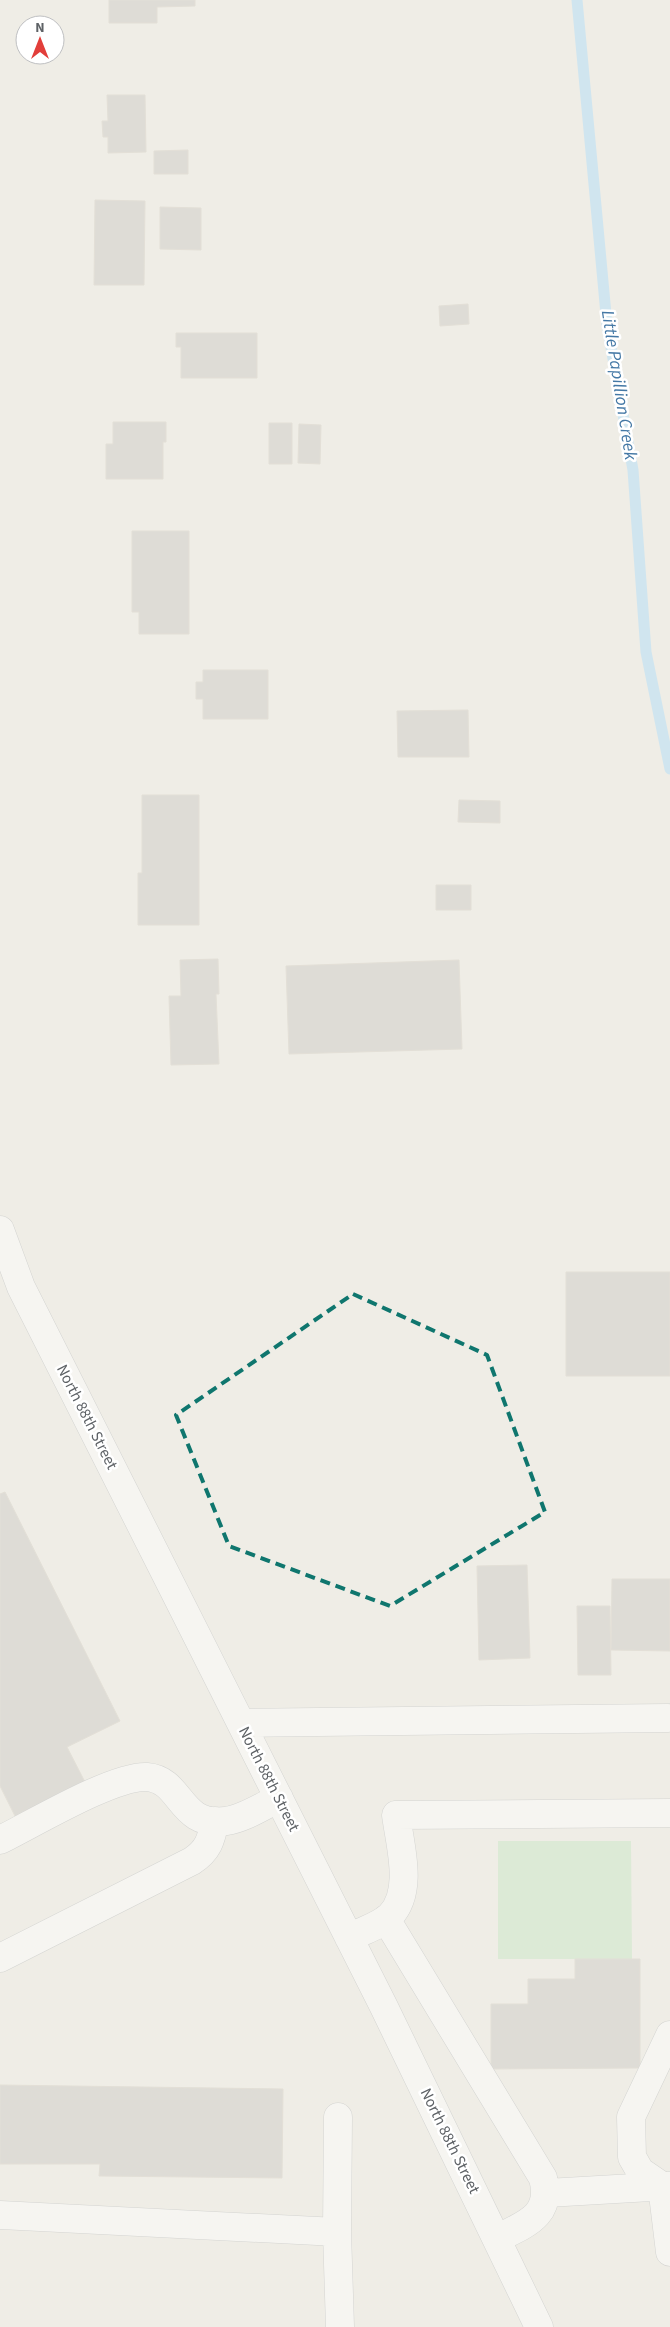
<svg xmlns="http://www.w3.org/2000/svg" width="670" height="2327" font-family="'Source Sans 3',sans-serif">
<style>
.green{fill:#c6e6c4}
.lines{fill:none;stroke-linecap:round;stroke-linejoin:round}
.stream{stroke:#abdcfb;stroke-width:11}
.building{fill:#cbc8c4;stroke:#d4cfc5}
.minor-casing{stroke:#b4b7ba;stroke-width:29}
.minor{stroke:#fff;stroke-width:28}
.marked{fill:none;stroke:#0f766e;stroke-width:4;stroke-dasharray:10 6;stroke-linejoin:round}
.labels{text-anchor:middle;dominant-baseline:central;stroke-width:5;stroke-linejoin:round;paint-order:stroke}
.street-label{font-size:16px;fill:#5e6266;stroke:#fff}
.water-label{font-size:18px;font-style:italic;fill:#4478a5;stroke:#fff}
</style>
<rect width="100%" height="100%" fill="#efede6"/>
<!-- green -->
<path class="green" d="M498,1841H631L632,1959H498Z"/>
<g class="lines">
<!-- stream -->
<path class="stream" d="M577,0L607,325L633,470L646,652L670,769"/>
</g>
<!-- building -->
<path class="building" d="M109,0H195V6L157,7V23H109Z
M107,95H145L146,152L108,153V137H103L102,121H108Z
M188,150V174H154V151Z
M95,200L145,201L144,285H94Z
M160,207L201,208V250L160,249Z
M468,304L469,324L440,326L439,306Z
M176,333H257V378H181V347H176Z
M113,422H166V442H163V479H106V444H113Z
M269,423H292V464H269Z
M299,424L321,425L320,464L298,463Z
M132,531H189V634H139V612H132Z
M203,670H268V719H203V699H196V682H203Z
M468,710L469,757H398L397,711Z
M142,795H199V925H138V873H142Z
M459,800L500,801V823L458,822Z
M436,885H471V910H436Z
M218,959L219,994H216L219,1064L171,1065L169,996H181L180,960Z
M459,960L462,1049L289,1054L286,966Z
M566,1272H670V1376H566Z
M5,1492L120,1721L67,1747L86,1784L16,1818L0,1786V1494Z
M527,1565L530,1658L479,1660L477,1566Z
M612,1579H670V1651L611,1650Z
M577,1606H610L611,1675H578Z
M575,1959H640V2068L491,2069V2004H528V1979H575Z
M0,2085L283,2089L282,2178L99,2176L100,2164H0Z"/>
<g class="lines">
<!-- minor casing -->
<g class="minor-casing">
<path id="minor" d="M0,1230L21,1287L384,2007L539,2327
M241,1723L668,1718
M0,1840C33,1824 114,1775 147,1777C183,1780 178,1827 226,1821C243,1819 263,1806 279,1798
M386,1919L543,2178C553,2215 526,2224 498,2238
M349,1938C361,1931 380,1926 390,1916C414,1891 400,1846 396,1815L670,1813
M0,1958L192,1861C209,1850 211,1839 215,1821
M670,2035L631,2117L632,2157L640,2171L662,2186L670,2252
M547,2193L668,2186
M0,2215L337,2232L340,2327
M337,2232L338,2117"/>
</g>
<!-- minor -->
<use href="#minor" class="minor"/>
</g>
<!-- marked area -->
<path d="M0 0H670V2327H0ZM353,1294L487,1355L545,1512L390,1606L229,1546L176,1415Z" fill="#efede6" fill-opacity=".55" fill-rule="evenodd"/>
<path class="marked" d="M353,1294L487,1355L545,1512L390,1606L229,1546L176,1415Z"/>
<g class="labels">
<!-- street labels -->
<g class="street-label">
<text transform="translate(87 1417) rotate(63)">North 88th Street</text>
<text transform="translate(269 1779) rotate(63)">North 88th Street</text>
<text transform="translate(450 2141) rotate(64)">North 88th Street</text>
</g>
<!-- water labels -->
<g class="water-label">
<text transform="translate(619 385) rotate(81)">Little Papillion Creek</text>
</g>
</g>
<!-- north arrow -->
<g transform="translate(40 40)"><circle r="24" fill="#ffffff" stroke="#bfc0c2"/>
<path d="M0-4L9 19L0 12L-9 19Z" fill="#e23e3a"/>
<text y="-8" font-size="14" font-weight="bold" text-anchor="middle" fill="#5e6266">N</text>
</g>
</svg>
